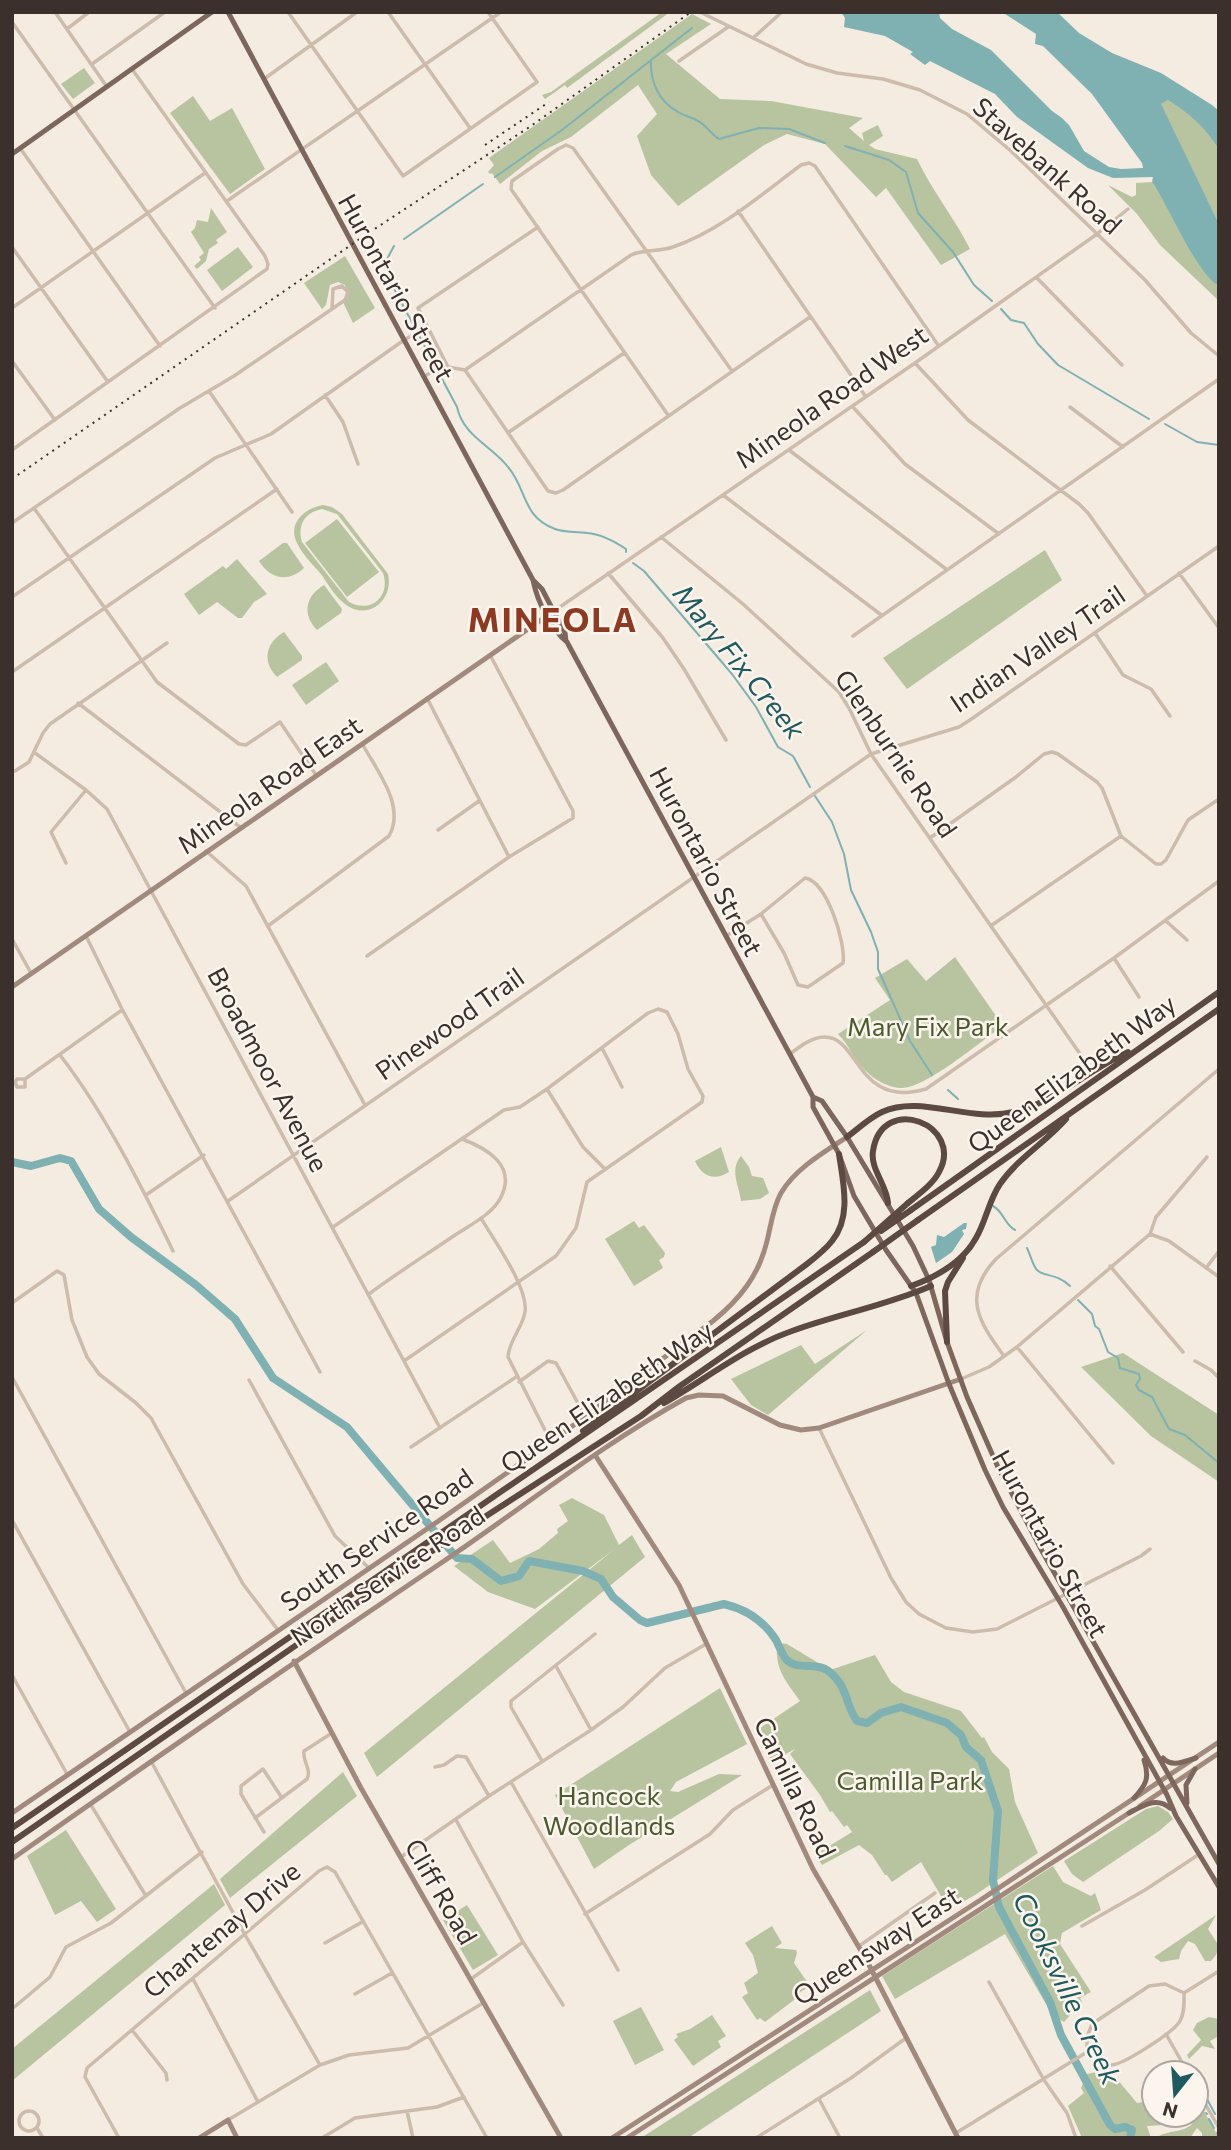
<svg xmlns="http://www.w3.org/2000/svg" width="1231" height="2150" font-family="Commissioner,sans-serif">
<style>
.green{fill:#b8c4a0;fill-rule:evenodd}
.water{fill:#7fb0b2}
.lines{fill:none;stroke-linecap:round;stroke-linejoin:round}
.stream{stroke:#7fb0b2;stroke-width:2}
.river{stroke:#7fb0b2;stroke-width:8}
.street{stroke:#cdbbac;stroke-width:3.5}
.secondary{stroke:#a18a7d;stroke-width:5}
.primary{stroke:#7d675c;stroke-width:5}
.highway{stroke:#5c4a42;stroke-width:6}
.rail{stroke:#3b302b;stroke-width:2;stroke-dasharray:2 5;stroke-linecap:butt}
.highway-bridge{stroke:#5c4a42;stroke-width:6}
.labels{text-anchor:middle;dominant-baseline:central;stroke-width:5;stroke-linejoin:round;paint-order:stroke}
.street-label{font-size:26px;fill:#3b302b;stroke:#fbf5ee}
.park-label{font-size:26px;fill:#4a5a2e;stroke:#fbf5ee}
.water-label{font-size:28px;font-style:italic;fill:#1f5a5e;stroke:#fbf5ee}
.district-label{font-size:33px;font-weight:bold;letter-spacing:2px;fill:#8c3b22;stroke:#fbf5ee}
</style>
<rect width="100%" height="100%" fill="#f4ebe1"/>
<!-- green -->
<path class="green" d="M662,12H670L567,88L565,85L545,99L542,95L551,92Z
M692,14L711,24L666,54L720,99L771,101L863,118L849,128L864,141L862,133L878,125L883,136L869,145L875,149L917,159C932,191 954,217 970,249L941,265L886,188L876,197L825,144L787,134L764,145L678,206L651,175L637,136L657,114L638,85L571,137L542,151L500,184L492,173L490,174L488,172L494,165L489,158Z
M84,68L95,83L73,99L61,84Z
M193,96L210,121L232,108L265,169L230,194L170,113Z
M1168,100C1186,111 1211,127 1218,148C1222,160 1219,209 1219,224L1160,104Z
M1152,182C1170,206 1197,274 1219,286V301L1160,245L1137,214L1108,185L1132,197L1136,195V183Z
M211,208L227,232L216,240L218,243L209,249L206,261L197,269L194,266L201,260L199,257L204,253L191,232L195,228L197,220L208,222Z
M238,247L253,267L222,291L207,270Z
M345,256L375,308L353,323L343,302L348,297L345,285L338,282L330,285L326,305L322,309L304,283Z
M323,505L332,507L342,514L388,574C394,600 368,622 345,604C335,597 328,584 321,574C313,565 302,554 297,543C287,523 305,508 323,505ZM322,509L337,514L383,573C391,596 371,614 349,602L302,542C297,525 305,512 322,509Z
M337,519L379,572L347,597L305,543Z
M283,543H287L304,568C288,583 270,579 259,561Z
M1045,550L1062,580L907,689L883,658Z
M237,559L267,594L254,602L242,618H238L217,602L199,615L184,594L223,566L226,569Z
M324,585L342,609L341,613L317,630C302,615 305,596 324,585Z
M284,632L302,656V660L277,677C262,662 265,643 284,632Z
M326,662L339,681L306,705L292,685Z
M955,957L1003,1026C981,1041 926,1088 902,1088C889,1088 877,1081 868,1073C855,1062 850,1046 838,1034L890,1000L875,978L907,959L926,981Z
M721,1147L729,1172C715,1181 702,1177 695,1161Z
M741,1156L749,1167L752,1176L763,1178L769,1193L760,1199L741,1201C739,1185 729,1170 741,1156Z
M634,1221L639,1228L644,1225L665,1253L664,1257L659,1260L663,1268L634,1286L605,1239Z
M867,1330L768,1415L751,1405L731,1379L801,1345L815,1364Z
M1123,1353L1219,1415V1482L1151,1436L1081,1367Z
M572,1498L604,1515L619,1545L632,1535L645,1557L377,1777L364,1753L616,1548L535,1609L488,1592L454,1566L493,1540L510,1563L539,1549L558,1533L557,1529L568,1521L559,1505Z
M777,1643L787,1644L830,1670L875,1655L891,1682L904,1692L961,1711L982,1738L984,1737L992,1752L1009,1769L1015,1802L1038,1853L975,1895L959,1904L948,1908L921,1862L892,1882L887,1875H885L872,1855L859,1845L822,1865L815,1855L852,1832L847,1825L844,1827L832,1811L830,1812L820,1795L790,1754L795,1749L771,1762L757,1730L800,1701C785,1680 775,1670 777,1643Z
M720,1688L747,1744L676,1782L670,1791L678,1792L719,1774L742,1775L629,1845L594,1869L555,1795Z
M343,1772L357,1796L230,1898L220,1879Z
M1158,1806L1168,1812L1173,1819L1159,1831L1083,1882L1072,1874L1064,1861L1146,1809Z
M66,1830L116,1909L97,1922L81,1901L55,1915L27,1856Z
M1053,1866L1063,1882L1091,1896L1095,1893L1101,1910L1062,1933L1060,1944L1091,1992L1080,1998L1082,2002L1064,2022L1053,2016L1005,1934L895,1999L882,1976Z
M214,1884L225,1905L12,2081V2049Z
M467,1905L498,1955L473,1970L443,1920Z
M1216,1915L1208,1929L1219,1946L1216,1955L1211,1961H1205L1195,1944L1188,1941L1181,1951L1179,1959L1161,1962L1154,1957Z
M772,1926L782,1943L775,1948L796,1950L797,1953L794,1963L810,1986L797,1994L798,1997L765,2022L760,2018L757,2020L742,1997L748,1993L744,1983L758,1973L753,1955L745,1943Z
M870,1990L881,2011L688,2138H641Z
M641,2007L664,2050L635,2065L613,2021Z
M712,2015L726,2036L718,2041L721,2047L693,2066L674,2040L678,2037L676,2034L690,2029Z
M1209,2017L1219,2019V2036L1210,2041L1215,2049L1202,2046L1189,2059L1187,2055L1201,2040L1193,2030L1197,2023Z
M1101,2071L1116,2078L1137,2103L1154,2100V2115H1174L1176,2121L1164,2125L1147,2126L1151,2138H1082L1068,2106L1084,2093L1081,2088L1087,2074Z
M1196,2097L1219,2138H1202V2133L1197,2128L1190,2138H1156C1168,2129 1181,2134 1192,2124L1189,2115H1196Z"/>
<!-- water -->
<path class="water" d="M841,12H939L940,18L952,29L991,50L1052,111L1062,118L1069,125L1084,151L1109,167L1121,169L1143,168L1142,163L1092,94L1043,46L1035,44L1036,34L1002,12H1057L1079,33L1112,53L1161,73L1212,105L1219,111V149C1205,127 1190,114 1168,100L1161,104L1219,224V286C1197,275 1169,206 1152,182L1153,177L1113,178L1088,168L1017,117L995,94L930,61L925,65L910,54L913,52L885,36L844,27L845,18Z
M964,1223H967L966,1229L962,1230L964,1234L952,1252L936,1263L931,1247L936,1245L937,1235L944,1237Z"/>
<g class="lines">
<!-- stream -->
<path class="stream" d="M651,60C650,81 658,101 678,112C684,116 692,117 698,121C706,125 711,134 719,139L759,128L789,129L825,143
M845,146L889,160L906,172L918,213L953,252L974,285L992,301
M495,177L562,130L692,28
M404,239L483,184
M394,246L386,261L390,281L457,407C463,436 492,446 508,467C527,489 522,517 555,529C565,533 576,531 587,533C601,534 614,541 626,549V552
M1001,309L1011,320L1024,323L1038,344L1058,365L1149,419
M1165,424L1197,442L1219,445
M633,563L644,571L732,674L756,707L778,747L793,756L810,787
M815,796L832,822L844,854L851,890L871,932L878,952V969L910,1041L932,1075
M948,1090L958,1099
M993,1206C1004,1212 1004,1224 1015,1230
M1027,1248C1030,1254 1033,1266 1037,1270C1044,1277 1057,1273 1070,1286
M1078,1300L1092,1314L1095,1326L1099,1329L1108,1352L1118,1358L1120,1368L1139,1374L1140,1379L1136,1385L1139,1390L1152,1397L1169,1429L1185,1435L1219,1463
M1196,2080L1198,2084
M1201,2088L1204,2094
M1197,2097L1203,2108
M1207,2099L1215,2114
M1206,2113L1207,2114
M1209,2119L1214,2128
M1218,2119L1219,2121
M1217,2133L1219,2136"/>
<!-- river -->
<path class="river" d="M12,1162L31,1166L60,1158L71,1161L99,1209L131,1237L196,1285L235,1319L273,1378L347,1427L457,1558L472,1559L501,1581L519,1576L529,1561L583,1571L601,1579L613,1597L640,1620L647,1623L724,1604C745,1609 764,1621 776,1640C779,1646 782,1654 786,1659C796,1671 815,1662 827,1670C849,1686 844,1703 857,1721L867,1723L881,1713L901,1707L947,1723L961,1735L966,1747L981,1760L998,1811L993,1880L999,1907L1050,2002L1061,2035L1110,2125L1115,2129L1125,2127L1132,2130L1130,2138"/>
<!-- street -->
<path class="street" d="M55,12L107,87
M288,12L403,176L537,82L488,12
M388,12L470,128
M700,12L806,64L837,73L883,79L900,84L920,90L967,114L1011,151L1145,280L1191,333L1219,356
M12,22L215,308
M67,29L89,12
M753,38L782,12
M679,61L728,27
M92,64L165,12
M264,79L357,12
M20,148L160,346
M227,201L501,12
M738,211L866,397
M538,227L418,308L448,367L465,370L548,491L556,493L563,490L810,317
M12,247L108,382
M1036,277L1122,365
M12,308L205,173
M12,361L55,420
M915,363L968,420L1079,504L1088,513L1147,596
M465,370L631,255C644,249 659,252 673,247C720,231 762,194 801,165L809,163L815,166L938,345
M423,377L446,364
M209,391L292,512
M325,395L343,422L358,464
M852,406L905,464L999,534
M1070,407L1123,447
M668,415L511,189L512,181L558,149L566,145L573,148L732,371
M509,432L624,353
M12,450L267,269L268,264L265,256L132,69
M789,450L946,569
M723,495L880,614
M34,508L157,682L239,744L246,745L280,722L316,775
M12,523L180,408L234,376L332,309L345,300L348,292L342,286L333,289L332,309
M661,537L743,604L839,692L849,708L871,754L1085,1061
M608,573L663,638L684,669L726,740
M1179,573L1219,628
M12,597L215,458L271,434L404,340L427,327
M554,611L915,363L1097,234L1128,209
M1095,633L1123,675L1151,689L1170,716
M853,636L1219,379
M12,672L277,489
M427,698L509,857
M78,703L240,827
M35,753L86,790L107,809L440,1428
M15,771L29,762L43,733L50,724L167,643
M438,830L479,801
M1121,836L1156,864H1161L1166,860L1188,820L1219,799
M930,838L1016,777L1044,754L1052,752L1058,754L1097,782L1102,788L1121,836L992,925
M206,851L246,886L365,1105
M66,863L51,832L86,790
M1166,921L1187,940
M268,926L389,836C406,806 377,771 363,745
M86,936L122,1009L320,1372
M726,936L761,914L805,878C827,881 846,943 843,963L808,987L798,985L784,953L761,914
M12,939L31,973
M367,956L509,857L573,818V811L490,655
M1114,958L1139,997
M602,1048L622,1087
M790,1054C799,1047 812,1037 824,1037C860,1036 856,1109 926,1089L1114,958L1219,881
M60,1055C104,1112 141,1185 173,1251
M25,1079V1087H17L15,1082L17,1079H25L122,1010
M547,1089L583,1147L605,1169
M146,1195L204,1155
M228,1201L871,754L959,727L970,720L1219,546
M481,1218C493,1239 529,1288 525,1312C522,1329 509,1340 508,1357L551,1442
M333,1227L504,1110L520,1107L547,1089L648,1013L658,1009L667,1012L678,1034L688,1069L703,1096L702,1102L587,1182L576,1228L556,1256L404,1361
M1150,1234L1169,1241L1219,1277
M1110,1266L1183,1352
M1206,1268L1219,1251
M369,1294C397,1273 426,1255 455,1235C470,1225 493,1214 501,1197C517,1165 486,1148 462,1139
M12,1303L57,1271L64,1275L72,1320L87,1357L99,1374L136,1403L151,1418L243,1584L278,1630
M1017,1347L1113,1463
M1004,1356C978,1321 962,1295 996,1259L1219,1069
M1195,1361L1211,1370L1219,1378
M12,1377L186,1693
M961,1379L989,1367L1017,1347L1150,1234L1156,1217L1207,1157
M249,1380L335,1536L369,1568
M519,1382L548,1361L556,1363L585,1416
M819,1428L891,1578L906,1602L919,1614L946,1628L973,1632L997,1629L1141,1556L1150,1549
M411,1447L516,1377
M12,1520L130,1732
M556,1666L591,1730
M12,1675L67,1774
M151,1761L244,1933L320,2065
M542,1761L511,1707V1701L595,1634
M435,1767L444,1765L457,1756L466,1757L489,1796
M511,1782L618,1970
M91,1805L146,1896
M255,1818L307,1779C312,1769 302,1761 304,1751L332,1733
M456,1820L523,1942L563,2005
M264,1832L241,1794V1786L263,1769L282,1798
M401,1857L489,1796L591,1730L623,1707L665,1668L706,1644
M585,1914L710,1834L733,1810L773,1785
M1082,1926L1145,1890L1198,1855
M325,1943L362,1922
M859,1946L935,1893
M193,1979L258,2102
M471,1979L523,1942
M989,1982L1044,2080L1067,2113L1076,2138
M1184,1993L1219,1971
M355,1994L392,1973
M12,2009L50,1977L66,1947L111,1923L202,1852
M132,2030L166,2073L167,2080
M1166,2034L1188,2073
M1087,2052C1094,2059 1101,2065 1111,2065C1123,2065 1174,2032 1180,2021C1185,2012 1184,2002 1184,1993
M1087,2052V2037L1092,2024L1149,1986L1165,1984L1184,1993
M1196,2088L1219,2128
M819,2099L840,2138
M19 2121a10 10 0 1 1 20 0a10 10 0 1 1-20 0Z
M407,2111L413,2138
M228,2120L320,2065L349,2055L408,2048L483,2003
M37,2128L43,2138
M956,2133L1087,2052
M119,2138L85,2077L87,2068L319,1871L327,1867L335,1872L487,2138
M322,2138L355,2118L437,2107L464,2097
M756,2138L851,2078L906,2038"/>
<!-- secondary -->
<path class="secondary" d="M12,987L554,611
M595,1455L679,1585L813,1869L867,1961L958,2138
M294,1661L361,1788L561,2138
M1140,1806L1219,1753
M12,1813L437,1522L551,1442L713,1321C740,1299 759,1275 767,1241C771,1225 773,1207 781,1193C795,1169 824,1152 847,1137
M12,1859C155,1758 299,1659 444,1561C524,1507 601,1445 686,1398L699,1395L723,1396L780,1425L801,1430L819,1428L961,1379
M199,2138L228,2120L237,2138
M612,2138L982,1899L1219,1742
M627,2138L1132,1811"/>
<!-- primary -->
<path class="primary" d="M228,12L533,580C537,601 551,629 567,642L813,1097V1107L839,1154L854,1196L886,1250L916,1293L949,1384L985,1470L1003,1507L1063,1607L1167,1795L1176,1816L1219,1887
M12,154L212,12
M533,580L542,589L565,633L566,641
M813,1097L822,1101L847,1137L913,1246L929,1280L947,1342L967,1397L997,1465L1042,1551L1219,1864
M1163,1758C1172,1768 1185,1761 1196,1758
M1134,1798C1146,1785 1150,1778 1144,1760
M1187,1803L1186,1785L1195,1769
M1129,1813C1143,1806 1156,1796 1170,1808"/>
<!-- highway -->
<path class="highway" d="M847,1137C858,1129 869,1118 882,1112C921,1094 969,1123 1014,1112C1056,1102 1089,1069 1128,1052
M888,1203C887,1185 870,1169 873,1151C882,1092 965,1125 939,1172C933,1184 919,1194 908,1203
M911,1210L1219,992
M918,1220L1219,1009
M911,1286C936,1277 963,1262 976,1238C986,1221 989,1200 1000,1184C1018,1158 1046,1142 1066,1119
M947,1342L945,1291L948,1282L963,1258
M664,1403C706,1379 746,1347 792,1331C838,1314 885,1306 931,1286
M583,1431L807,1264C816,1257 825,1250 832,1241C852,1217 843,1182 839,1154
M12,1828L864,1242
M12,1842L435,1549L641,1416L680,1386L873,1252"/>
<!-- rail -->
<path class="rail" d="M485,145L549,102
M12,479L364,236L531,126L691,12"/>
<!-- highway-bridge -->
<path class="highway-bridge" d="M881,1231L911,1210
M864,1242L908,1203
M873,1252L918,1220"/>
</g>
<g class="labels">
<!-- street labels -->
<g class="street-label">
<text transform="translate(1048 165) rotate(42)">Stavebank Road</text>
<text transform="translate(397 287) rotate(61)">Hurontario Street</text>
<text transform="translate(831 396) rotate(-35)">Mineola Road West</text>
<text transform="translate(1037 648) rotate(-34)">Indian Valley Trail</text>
<text transform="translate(897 753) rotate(56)">Glenburnie Road</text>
<text transform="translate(269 784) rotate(-35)">Mineola Road East</text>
<text transform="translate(707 861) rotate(62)">Hurontario Street</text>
<text transform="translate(449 1023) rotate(-35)">Pinewood Trail</text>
<text transform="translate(269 1069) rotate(62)">Broadmoor Avenue</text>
<text transform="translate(1071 1073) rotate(-36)">Queen Elizabeth Way</text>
<text transform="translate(606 1396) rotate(-34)">Queen Elizabeth Way</text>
<text transform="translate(376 1539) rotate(-35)">South Service Road</text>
<text transform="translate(1051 1543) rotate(61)">Hurontario Street</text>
<text transform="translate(387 1575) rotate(-34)">North Service Road</text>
<text transform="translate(796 1787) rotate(64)">Camilla Road</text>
<text transform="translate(442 1891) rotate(60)">Cliff Road</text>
<text transform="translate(221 1929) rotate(-40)">Chantenay Drive</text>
<text transform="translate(876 1945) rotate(-33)">Queensway East</text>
</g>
<!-- park labels -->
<g class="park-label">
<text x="928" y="1025">Mary Fix Park</text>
<text x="910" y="1779">Camilla Park</text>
<text x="609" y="1794">Hancock<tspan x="609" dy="30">Woodlands</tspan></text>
</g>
<!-- water labels -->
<g class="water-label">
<text transform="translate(740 661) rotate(51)">Mary Fix Creek</text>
<text transform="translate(1068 1988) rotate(64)">Cooksville Creek</text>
</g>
<!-- district labels -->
<g class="district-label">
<text x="553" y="618">MINEOLA</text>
</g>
</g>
<!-- border -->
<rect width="1231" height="2150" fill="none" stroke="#3b302b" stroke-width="28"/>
<!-- north arrow -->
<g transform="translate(1175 2094) rotate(197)"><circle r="33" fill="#fbf5ee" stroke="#aea6a0" stroke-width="2"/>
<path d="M0-5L12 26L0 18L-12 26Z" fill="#1f5a5e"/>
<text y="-10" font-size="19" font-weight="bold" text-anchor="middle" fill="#3b302b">N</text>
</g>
</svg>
